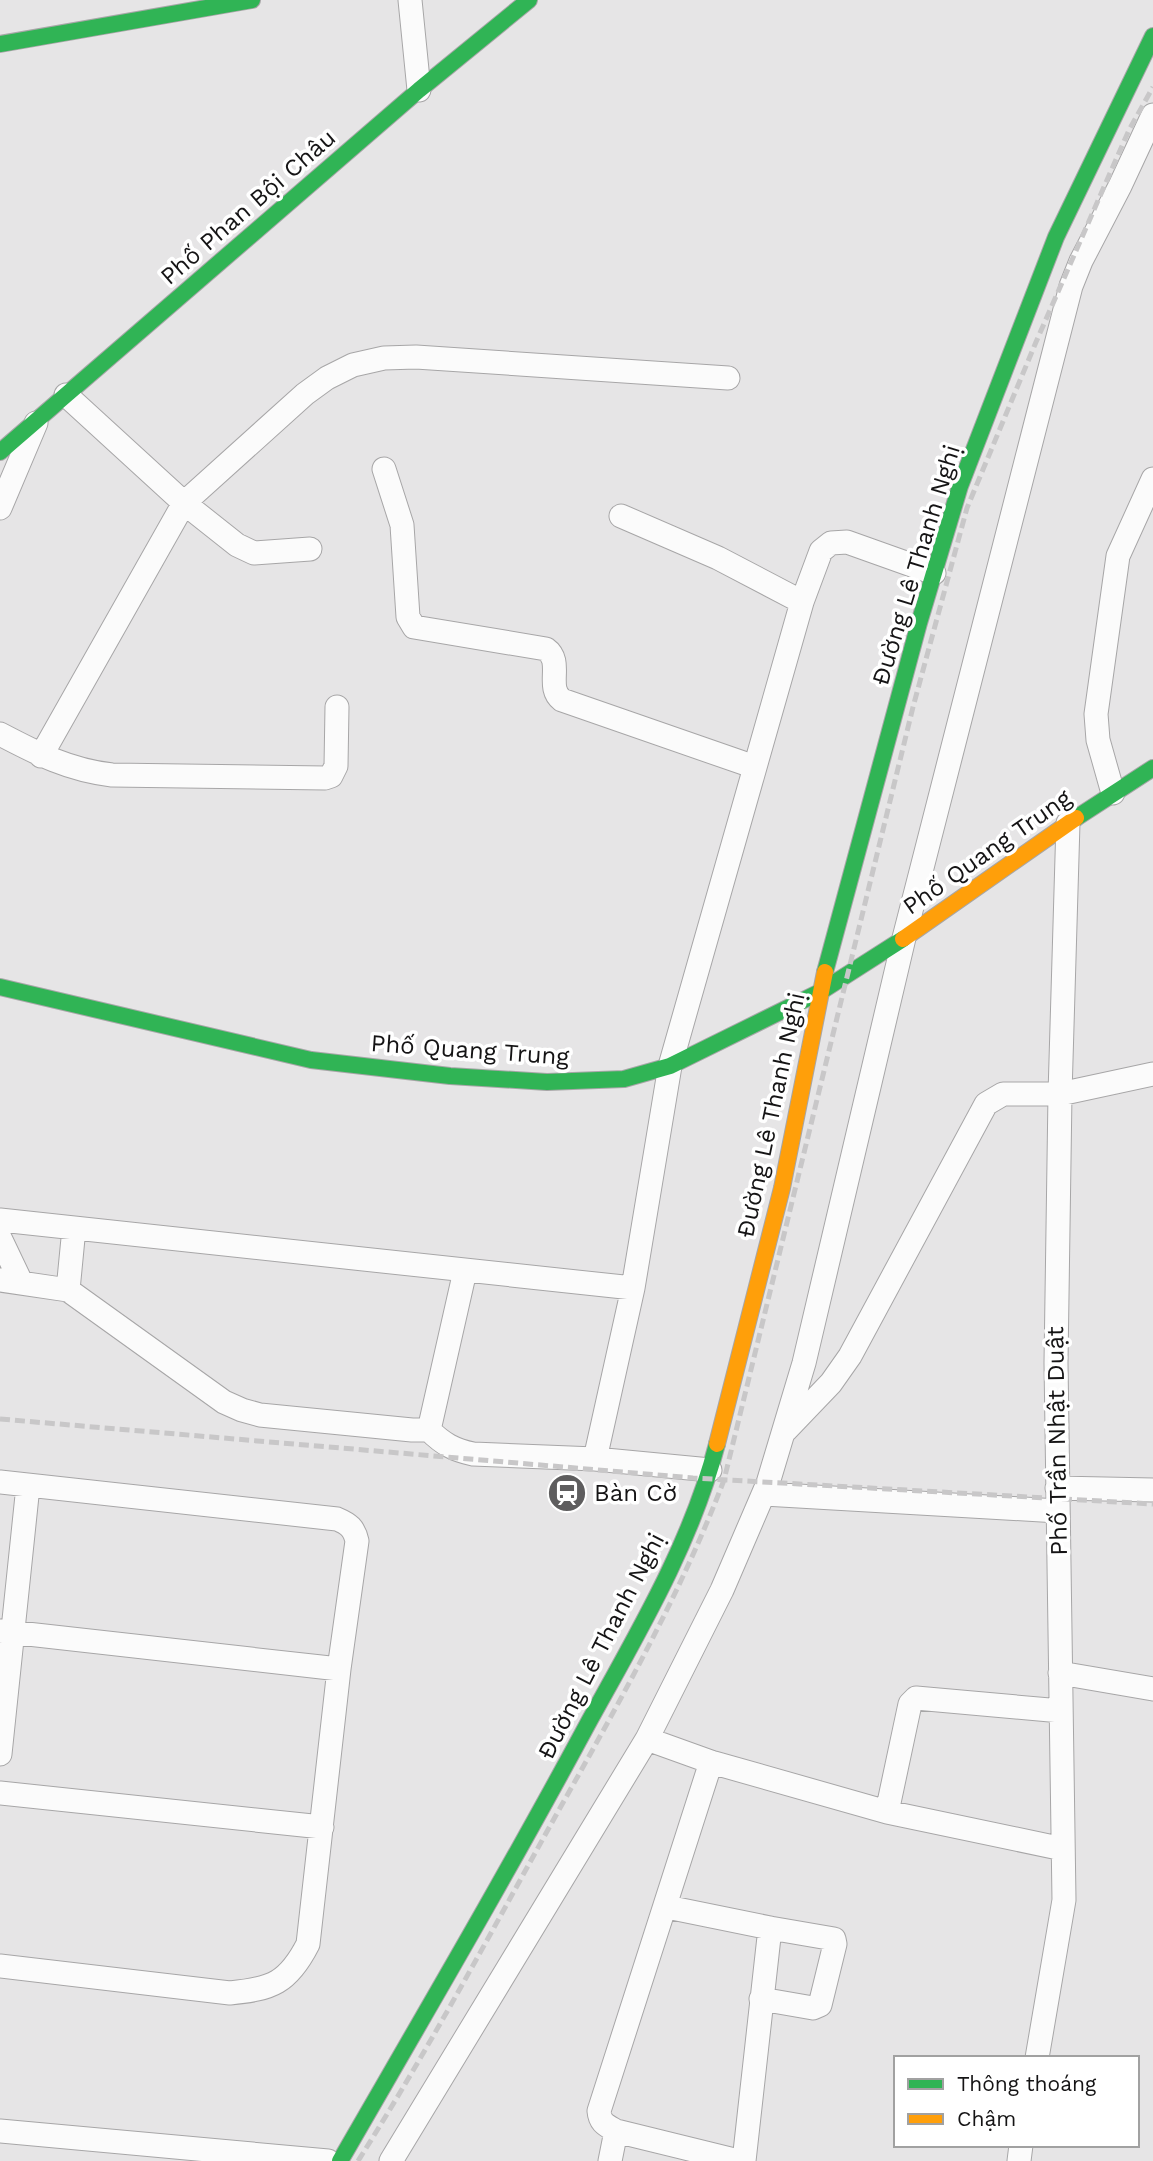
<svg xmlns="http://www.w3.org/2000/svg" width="1153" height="2161" font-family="'Work Sans',sans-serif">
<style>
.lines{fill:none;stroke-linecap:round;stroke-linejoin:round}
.street-casing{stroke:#a7a6a7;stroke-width:25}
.fast-casing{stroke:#a7a6a7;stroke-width:18}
.slow-casing{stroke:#a7a6a7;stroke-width:18}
.street{stroke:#fbfbfb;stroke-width:23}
.fast{stroke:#30b455;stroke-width:16}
.slow{stroke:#ff9f0a;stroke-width:16}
.rail{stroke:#c8c7c8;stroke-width:5;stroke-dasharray:10 5;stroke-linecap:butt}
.labels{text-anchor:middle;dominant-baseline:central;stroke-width:7;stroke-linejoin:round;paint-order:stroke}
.street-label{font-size:24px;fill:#151415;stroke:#fff}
.poi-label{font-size:24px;fill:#151415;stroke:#fff;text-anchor:start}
</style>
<rect width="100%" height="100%" fill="#e6e5e6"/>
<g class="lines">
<!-- street casing -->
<g class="street-casing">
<path id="street" d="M410,0L419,90
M66,395L184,503L237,545L254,553L310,549
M384,469L402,525L408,617L414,627L546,649C564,662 545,687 562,700L755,767
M0,508L36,423
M621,516L718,558L802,602
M0,734C38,754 69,770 112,775L325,778L331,776L336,766L337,707
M41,756L184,503L305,394L327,378L353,365L384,358L416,357L728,378
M1113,793L1098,740L1096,714L1118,556L1153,479
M0,1220L633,1288
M0,1238L21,1282
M0,1280L68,1290L224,1402L242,1410L260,1415L412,1430H429C443,1444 454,1450 473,1454L595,1459L710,1470
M68,1290L74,1228
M429,1430L465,1271
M786,1430L831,1383L850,1356L986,1104L1003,1094H1060L1153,1074
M595,1459L633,1288L670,1066L802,602L821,551L831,543L847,542L934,573
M0,1482L337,1519C349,1524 354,1528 357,1541L339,1669L308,1944C288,1983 272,1989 230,1993L0,1966
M1057,1488L1153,1490
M764,1494L1058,1511
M0,1631L339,1669
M1060,1673L1153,1689
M647,1739L711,1762L887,1812L1063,1849
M0,1754L28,1486
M711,1762L599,2111C600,2123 606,2125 616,2131L738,2161
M0,1793L322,1827
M887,1812L910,1704L916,1698L1061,1711
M667,1907L770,1928L834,1939L835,1944L820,2005L813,2008L761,1999
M1037,2058L1064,1900L1056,1363L1060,1094L1068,823
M0,2131L328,2161
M391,2161L647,1739L722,1590L768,1483L804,1363L904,938L1071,286L1081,261L1120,186L1153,115
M610,2161L616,2131
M744,2161L770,1928
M1019,2161L1021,2145"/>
</g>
<!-- fast casing -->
<g class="fast-casing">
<path id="fast" d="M0,44L252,0
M0,452L419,90L529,0
M1076,818L1153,768
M825,972L919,623L960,486L1056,237L1153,36
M0,987L311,1060L450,1076L547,1082L624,1079L670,1066L820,992L903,939
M340,2161C423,2017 507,1874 586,1727C636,1636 691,1545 717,1444"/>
</g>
<!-- slow casing -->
<g class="slow-casing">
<path id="slow" d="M903,939L1076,818
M717,1444L782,1188L825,972"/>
</g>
<!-- street -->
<use href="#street" class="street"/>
<!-- fast -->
<use href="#fast" class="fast"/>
<!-- slow -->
<use href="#slow" class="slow"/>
<!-- rail -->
<path class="rail" d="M0,1419L693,1478L1153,1504
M358,2161C427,2052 488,1938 550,1826C613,1713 678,1601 724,1480L913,707L967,508L1036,342L1129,130L1153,87"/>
</g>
<!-- icons -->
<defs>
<g id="station-disc" transform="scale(2.0125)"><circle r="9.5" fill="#5e5d5e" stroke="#fff"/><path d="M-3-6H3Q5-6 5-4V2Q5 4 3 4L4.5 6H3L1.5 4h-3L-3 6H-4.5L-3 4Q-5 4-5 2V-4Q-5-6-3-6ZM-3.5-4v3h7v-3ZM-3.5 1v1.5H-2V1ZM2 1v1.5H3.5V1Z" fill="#fff"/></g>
</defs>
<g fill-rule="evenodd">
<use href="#station-disc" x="567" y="1493"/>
</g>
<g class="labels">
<!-- street labels -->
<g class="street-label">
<text transform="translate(248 207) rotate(-41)">Phố Phan Bội Châu</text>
<text transform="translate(916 565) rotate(-73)">Đường Lê Thanh Nghị</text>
<text transform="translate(987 852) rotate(-35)">Phố Quang Trung</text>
<text transform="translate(470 1050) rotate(4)">Phố Quang Trung</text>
<text transform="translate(771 1115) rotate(-78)">Đường Lê Thanh Nghị</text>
<text transform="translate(1057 1441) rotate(-91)">Phố Trần Nhật Duật</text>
<text transform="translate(601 1646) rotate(-63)">Đường Lê Thanh Nghị</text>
</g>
<!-- poi labels -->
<g class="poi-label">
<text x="594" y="1493">Bàn Cờ</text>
</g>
</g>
<!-- legend -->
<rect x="894" y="2056" width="245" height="91" fill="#ffffff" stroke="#a1a1a1" stroke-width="2"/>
<rect x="908" y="2079" width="35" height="10" fill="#30b455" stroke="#a1a1a1" stroke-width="2"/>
<text x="957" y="2091" font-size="21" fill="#151415">Thông thoáng</text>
<rect x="908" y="2114" width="35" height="10" fill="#ff9f0a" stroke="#a1a1a1" stroke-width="2"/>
<text x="957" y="2126" font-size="21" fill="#151415">Chậm</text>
</svg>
